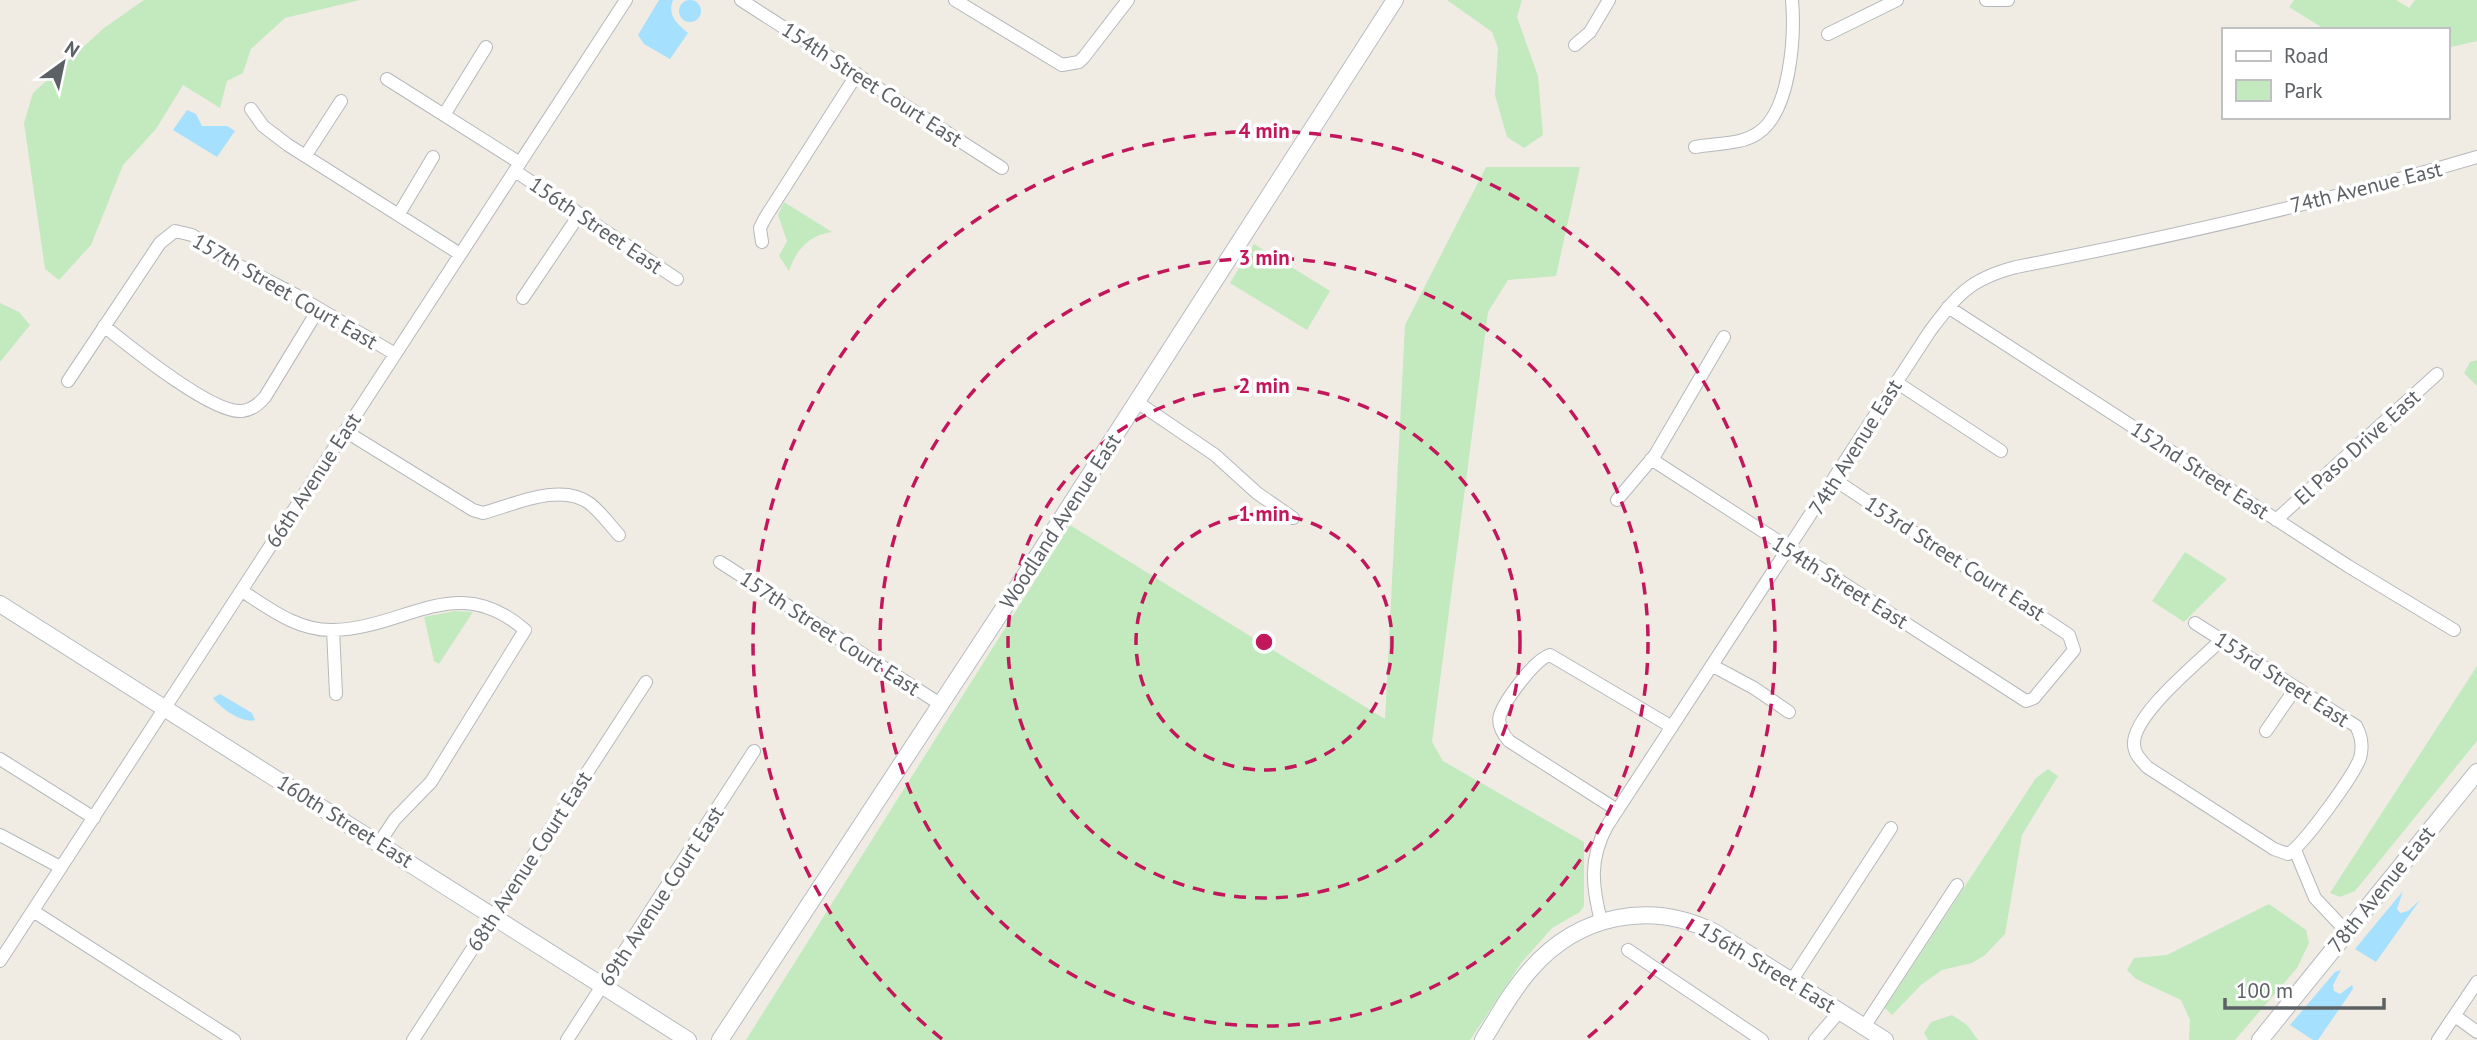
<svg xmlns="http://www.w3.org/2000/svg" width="2477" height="1040" font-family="'PT Sans',sans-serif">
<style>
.green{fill:#c2eabe}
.water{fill:#a5e0ff}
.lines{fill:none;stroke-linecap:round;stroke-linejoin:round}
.street-casing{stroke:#b5b8bc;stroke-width:14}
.secondary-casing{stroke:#b7bcc2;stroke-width:18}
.street{stroke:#fff;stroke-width:12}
.secondary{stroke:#fff;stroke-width:16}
.ring{fill:none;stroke:#c2185b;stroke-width:3.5;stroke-dasharray:12 9}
.labels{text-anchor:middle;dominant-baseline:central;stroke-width:7;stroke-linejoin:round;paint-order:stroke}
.street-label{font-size:21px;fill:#5c6166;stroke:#fff}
.centre{fill:#c2185b;stroke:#fff;stroke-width:3.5}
.ring-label{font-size:21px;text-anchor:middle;font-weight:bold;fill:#c2185b;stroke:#fff;stroke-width:7;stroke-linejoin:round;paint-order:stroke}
</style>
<rect width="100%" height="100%" fill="#f0ece4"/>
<!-- green -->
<path class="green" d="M144,0H360L285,18L251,49L243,73L227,81L220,108L183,85L156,129L123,165L91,245L59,280L45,269L24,123L33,93L104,28Z
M1447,0H1522L1517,17L1538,76L1543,135L1524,148L1507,137L1495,95L1498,48L1492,32Z
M2294,0H2396L2409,8L2415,0H2477V41L2447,48V30H2326L2289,7Z
M1486,167H1580L1556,276L1508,280L1488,312L1432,742L1443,761L1584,842V906L1580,912L1552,928L1522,962L1470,1040H746L1070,525L1385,719L1405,325Z
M784,202L832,232C809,235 796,250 789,271L779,256L787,241L778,215Z
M1254,244L1330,291L1307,330L1230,283Z
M0,303L19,312L30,325L0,362Z
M2477,360V386L2464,373L2470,362Z
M2185,552L2227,579L2184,622L2152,601Z
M455,611L473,612L439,664L434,661L424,617Z
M2477,666V741L2355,891L2340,897L2330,893Z
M2048,769L2058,776L2022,835L2005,934L1985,955L1972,963L1942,970L1921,985L1892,1015L1885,1008L2036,778Z
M2269,904L2306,930L2309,943L2297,968L2235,1040H2189L2190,1020L2181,1000L2136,979L2127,970L2134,958L2167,955Z
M1952,1015L1967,1025L1978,1040H1928L1924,1033L1931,1022Z"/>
<!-- water -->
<path class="water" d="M659,0H673C667,16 677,23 688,33L670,59L644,44L638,35Z
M679 11a11 11 0 1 1 22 0a11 11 0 1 1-22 0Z
M187,110L196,114L202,126H227L235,131L217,157L173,130Z
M220,694L252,713L255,720C243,724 220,708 213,698Z
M2403,891L2397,909L2400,913L2408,911L2420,900L2376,962L2355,949Z
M2341,970L2333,985L2334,991L2340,994L2352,985L2353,989L2318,1040H2313L2290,1025L2335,972Z"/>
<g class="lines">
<!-- street casing -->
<g class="street-casing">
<path id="street" d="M741,0L1002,168
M955,0L1062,65L1079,62L1084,57L1128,0
M1986,0H2008
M1828,34L1897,0
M1575,45L1590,32L1609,0
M387,79L520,163
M251,109L263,126L288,145L460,254
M444,115L486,47
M1695,147C1715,143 1741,145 1758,133C1791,111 1795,35 1792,0
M306,155L341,101
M515,171L677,279
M399,214L433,157
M762,242L760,228L765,218L857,74
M523,298L579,215
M1948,307L2348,566L2454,630
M104,326C129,346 212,414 242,411C252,410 259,404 265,397L318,310
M68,381L160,243L175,231L192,235L232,262L296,295L395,354
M1896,382L2001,451
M1137,402L1215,455L1257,493L1293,518
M345,431L473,510L483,513C513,505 560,482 589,503C600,511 610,525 619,535
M1651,459L2026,701L2034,698L2074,650L2069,635L1835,480
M1617,500L1655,455L1724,337
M2276,520L2437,374
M720,562L940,704
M242,591C270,609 298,631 333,630C408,628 456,570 525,630L431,782L395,819L379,843
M2195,623L2356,726C2361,735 2363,747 2360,758C2354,775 2303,846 2288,854L2274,849L2147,767C2141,760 2134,754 2134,744C2133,714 2200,661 2221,640
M333,630L336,694
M1713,666L1754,688L1789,712
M2266,731L2295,689
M0,759L94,818
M1617,810L1509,741C1503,734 1497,725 1500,715C1505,700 1535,659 1550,655L1672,727
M0,835L60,867
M2295,850L2315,898L2347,932
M33,911L234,1040
M1601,921C1592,886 1589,859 1607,826L1930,331C1958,294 1970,279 2016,267C2171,237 2326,202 2477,157
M1628,950L1762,1040
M0,961L626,0
M1792,980L1891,828
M2455,1016L2477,1032
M1864,1027L1957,885
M413,1040L646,682
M567,1040L754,751
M1815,1040L1840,1011
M2438,1040L2477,982"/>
</g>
<!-- secondary casing -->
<g class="secondary-casing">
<path id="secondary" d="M0,604L688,1040
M720,1040L1015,591L1395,0
M1483,1040C1498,1016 1512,990 1531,969C1578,915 1650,900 1714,932L1885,1040
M2260,1040L2477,772"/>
</g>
<!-- street -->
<use href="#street" class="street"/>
<!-- secondary -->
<use href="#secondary" class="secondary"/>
</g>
<!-- distance rings -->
<g class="ring">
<circle cx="1264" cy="642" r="128"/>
<circle cx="1264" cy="642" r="256"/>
<circle cx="1264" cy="642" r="384"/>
<path d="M942 1039A511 511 0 1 1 1586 1039"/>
</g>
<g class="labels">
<!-- street labels -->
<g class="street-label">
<text transform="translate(872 84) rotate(33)">154th Street Court East</text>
<text transform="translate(2366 187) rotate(-14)">74th Avenue East</text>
<text transform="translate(596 225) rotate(34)">156th Street East</text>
<text transform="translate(285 291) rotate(30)">157th Street Court East</text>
<text transform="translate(1855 447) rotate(-58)">74th Avenue East</text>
<text transform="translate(2357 447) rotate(-42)">El Paso Drive East</text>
<text transform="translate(2200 470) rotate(33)">152nd Street East</text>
<text transform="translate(313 480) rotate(-57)">66th Avenue East</text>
<text transform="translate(1060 521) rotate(-57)">Woodland Avenue East</text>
<text transform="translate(1955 558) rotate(33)">153rd Street Court East</text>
<text transform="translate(1840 582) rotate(32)">154th Street East</text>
<text transform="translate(830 633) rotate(33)">157th Street Court East</text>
<text transform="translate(2282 679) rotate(33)">153rd Street East</text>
<text transform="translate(345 821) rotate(32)">160th Street East</text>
<text transform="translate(529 861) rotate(-57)">68th Avenue Court East</text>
<text transform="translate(2381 889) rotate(-51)">78th Avenue East</text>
<text transform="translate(661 896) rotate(-57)">69th Avenue Court East</text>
<text transform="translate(1767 967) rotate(31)">156th Street East</text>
</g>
</g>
<circle cx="1264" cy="642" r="10" class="centre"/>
<g class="ring-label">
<text x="1264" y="138">4 min</text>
<text x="1264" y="265">3 min</text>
<text x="1264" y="393">2 min</text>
<text x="1264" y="521">1 min</text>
</g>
<!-- legend -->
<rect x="2222" y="28" width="228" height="91" fill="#ffffff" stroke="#bec0c2" stroke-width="2"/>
<rect x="2236" y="51" width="35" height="10" fill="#ffffff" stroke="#bec0c2" stroke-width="2"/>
<text x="2284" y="63" font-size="21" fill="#5c6166">Road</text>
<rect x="2236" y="80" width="35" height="21" fill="#c2eabe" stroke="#bec0c2" stroke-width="2"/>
<text x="2284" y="98" font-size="21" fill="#5c6166">Park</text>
<!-- north arrow -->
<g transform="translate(63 63) rotate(33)" stroke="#ffffff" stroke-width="5" paint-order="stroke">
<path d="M0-5L12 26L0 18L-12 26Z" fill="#5c6166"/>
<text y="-10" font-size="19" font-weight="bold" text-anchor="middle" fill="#5c6166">N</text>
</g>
<!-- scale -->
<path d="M2225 998v10h159v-10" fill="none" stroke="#5c6166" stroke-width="3.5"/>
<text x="2236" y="998" font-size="21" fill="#5c6166" stroke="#ffffff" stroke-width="5" paint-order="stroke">100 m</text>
</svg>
